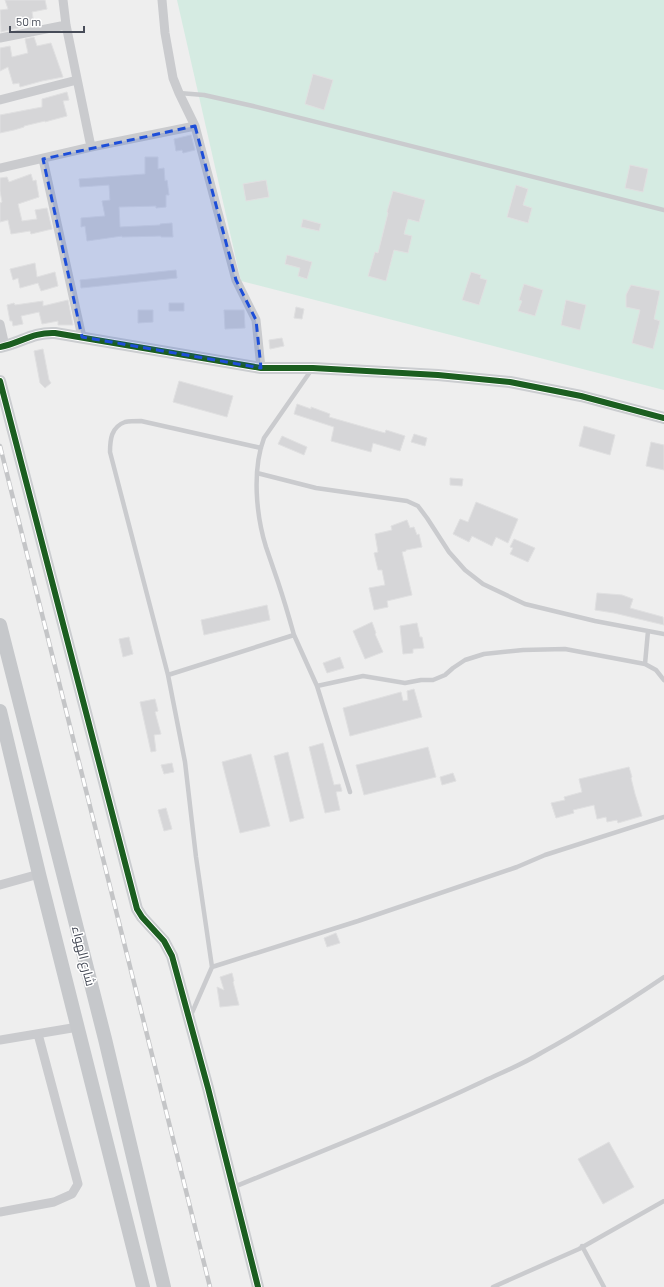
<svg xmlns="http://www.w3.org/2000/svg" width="664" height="1287" font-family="Barlow,Cairo,sans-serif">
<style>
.green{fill:#d5ebe2}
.building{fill:#d6d6d8;stroke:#e0e0e1}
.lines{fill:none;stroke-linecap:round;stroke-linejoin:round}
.lane{stroke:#cacbce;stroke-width:4.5}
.street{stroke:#cacbce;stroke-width:9}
.secondary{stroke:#cbcdd0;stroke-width:12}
.primary{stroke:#c6c8cb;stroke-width:14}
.rail-casing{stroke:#c4c5c7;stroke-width:4.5}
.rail{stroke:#fff;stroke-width:3;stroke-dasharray:9;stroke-linecap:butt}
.cycleway-casing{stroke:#fff;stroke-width:8}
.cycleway{stroke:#1b5e20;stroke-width:6}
.marked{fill:#1d4ed8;fill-opacity:0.2;stroke:#1d4ed8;stroke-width:3;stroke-dasharray:8 5;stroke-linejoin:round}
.labels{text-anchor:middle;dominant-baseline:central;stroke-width:3;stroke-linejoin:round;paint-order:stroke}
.street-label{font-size:13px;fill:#474c58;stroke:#fff}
</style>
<rect width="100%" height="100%" fill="#eee"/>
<!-- green -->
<path class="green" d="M177,0H664V390L241,281Z"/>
<!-- building -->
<path class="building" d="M5,0H45L47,9L32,12L34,24L1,32L0,10L8,9Z
M34,37L37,46L51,43L63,77L42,81L20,87L19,83L13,84L8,67L0,71V48L10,46L12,57L28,53L25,39Z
M313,74L333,80L324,110L305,104Z
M67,92L69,100L63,101L67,116L52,120L45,122V121L24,126V127L14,130L0,133V115L42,107V99Z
M191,135L195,150L183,153L182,150L176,151L174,139Z
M145,157H158V169L164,168L165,181L167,180L169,195H166V207L156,208V206L119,207L120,227L160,225V224L172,223L173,237H161V236L122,237V236L87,241L85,226L81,227V218L105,216L102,201L110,200L109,185L80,187L79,179L145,174Z
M630,165L648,169L643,192L625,188Z
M31,174L33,181L36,180L39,197L18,204L22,221L37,219L35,210L47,208L52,229L31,234L30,231L11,234L8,220L0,222V203L2,202L0,191V178L7,177L9,182Z
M266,180L269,197L246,201L243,184Z
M516,185L528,189L523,205L532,208L528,223L507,217Z
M393,191L425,200L419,222L408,219L404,234L412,236L408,253L394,250L386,281L368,276L375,252L378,253L388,213L387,212Z
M303,219L321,224L319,231L301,227Z
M287,255L312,262L307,279L298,276L300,268L285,264Z
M35,263L37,277L55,272L58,286L41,291L38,283L20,288L18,278L13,280L10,269Z
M176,270L177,278L81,288L80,280Z
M471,272L481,275L480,278L487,280L479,305L462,300Z
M524,284L543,290L535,316L518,311L522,301L519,300Z
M631,285L660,291L654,319L660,321L653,349L632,343L640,310L626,307V295Z
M68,300L73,325H58V321L42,324L39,312L21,316L23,324L13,326L12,321H10L7,305L14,303L15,305L43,301V306Z
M566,300L586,305L580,330L561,325Z
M169,303H184V311H169Z
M296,307L304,309L302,319L294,318Z
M138,310H153V322L138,323Z
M224,310H244L245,328L225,329Z
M282,338L284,346L270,349L269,340Z
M43,349L49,380L51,383L45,388L40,383L34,351Z
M179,381L233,396L227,417L173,402Z
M297,404L311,409V407L330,414L329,417L385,433L386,430L405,436L400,451L373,443L371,452L331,441L334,427L294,414Z
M584,426L615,435L610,455L579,446Z
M414,434L427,438L425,446L411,442Z
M282,436L307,447L304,455L278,444Z
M651,442L664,445V470L646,466Z
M450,478L463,479L462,486L450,485Z
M476,502L518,519L508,543L496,537L492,546L472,536L469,542L453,534L460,519L468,522Z
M407,520L410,528L414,527L417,535L419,534L422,547L406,550V551L402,552L412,595L387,601L388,607L374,610L369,588L385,585L382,570H378L374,553L378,552L375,534L392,530L391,526Z
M514,539L535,548L528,562L510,554L513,548L510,547Z
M597,593L622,595L633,599L630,608L663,617L664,625L614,613L595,610Z
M267,605L270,620L204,635L201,620Z
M372,622L376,633L375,634L383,652L365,659L353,631Z
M417,623L420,637H422L424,648L413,649V653L403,654L400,626Z
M129,637L133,654L123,657L119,639Z
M340,657L344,668L327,673L323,663Z
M414,689L422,717L350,736L343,708L401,692L403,701L408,700L407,691Z
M155,699L158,711L155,712L161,734L154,735L156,751L151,752L140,702Z
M323,743L334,785L340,784L342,791L336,792L340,810L325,813L309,747Z
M428,747L436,777L364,795L356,765Z
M288,752L304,818L290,822L274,756Z
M251,754L270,826L240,833L222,762Z
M172,763L174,772L164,774L161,765Z
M629,767L632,777L631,778L635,794L642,816L618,823L617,820L607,822L606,817L597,819L594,805L573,810L574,813L556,818L551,803L565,800L564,797L582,792L579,779Z
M453,773L456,781L442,785L440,777Z
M166,808L172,829L164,831L158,810Z
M336,933L340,943L327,947L324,938Z
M232,973L234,981L233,982L239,1005L220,1007L217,987L224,990L220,977Z
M609,1142L634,1187L603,1204L578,1159Z"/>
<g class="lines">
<!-- lane -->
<path class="lane" d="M179,93L204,95L253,106L664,210
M257,473L316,488L407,501L418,506L427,518L449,552L465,570L483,584L525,604L595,621L664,634
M294,635L317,686L350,792
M645,664L648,631
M168,675L294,635C289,617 284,600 278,582C274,570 270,559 266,547C256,515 252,470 264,438L312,369
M317,686L363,676L405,683L421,680H433L445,675L453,668L465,660L484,654L523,650L565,649L645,664L656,670L664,680
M212,967L358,921L517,867L545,855L664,817
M191,1015L212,967L196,857L185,762L168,675L110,452C110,440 111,427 125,422C130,421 136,421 141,421L261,448
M234,1187C317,1153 402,1120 484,1081C503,1072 523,1064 541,1053C583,1030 624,1004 664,977
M582,1246L604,1287
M493,1287L579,1249L664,1201"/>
<!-- street -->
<path class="street" d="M63,0L66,25L91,147
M162,0L165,33L173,78L179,93L195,126L236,280L256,320L261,368
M0,38L66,25
M0,100L77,80
M43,159L82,337
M0,168L91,147L195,126
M0,324L5,346
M0,885L39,874
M0,1040L78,1027
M0,1212L54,1202L72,1194L78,1184L38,1034"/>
<!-- secondary -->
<path class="secondary" d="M0,347C21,343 32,332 55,333L261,368H313L438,375L510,382L581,396L664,418
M0,381L137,909L142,917L164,941L172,956L208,1088L258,1287"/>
<!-- primary -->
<path class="primary" d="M0,625L105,1039L164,1287
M0,711L39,874L143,1287"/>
<!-- rail casing -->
<g class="rail-casing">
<path id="rail" d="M0,446L210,1287"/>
</g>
<!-- rail -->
<use href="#rail" class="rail"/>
<!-- cycleway casing -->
<g class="cycleway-casing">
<path id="cycleway" d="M0,347C21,343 32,332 55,333L261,368H313L438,375L510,382L581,396L664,418
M0,381L137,909L142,917L164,941L172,956L208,1088L258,1287"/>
</g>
<!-- cycleway -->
<use href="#cycleway" class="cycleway"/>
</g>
<!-- marked area -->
<path class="marked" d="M195,126L236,280L256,320L261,368L82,337L43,159Z"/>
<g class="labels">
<!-- street labels -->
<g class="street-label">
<text transform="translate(84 956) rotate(76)">شارع الهواء</text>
</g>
</g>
<!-- scale -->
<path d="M10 26v6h74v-6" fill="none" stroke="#474c58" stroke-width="2"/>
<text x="16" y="26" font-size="12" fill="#474c58" stroke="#ffffff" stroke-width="3" paint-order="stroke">50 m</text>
</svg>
